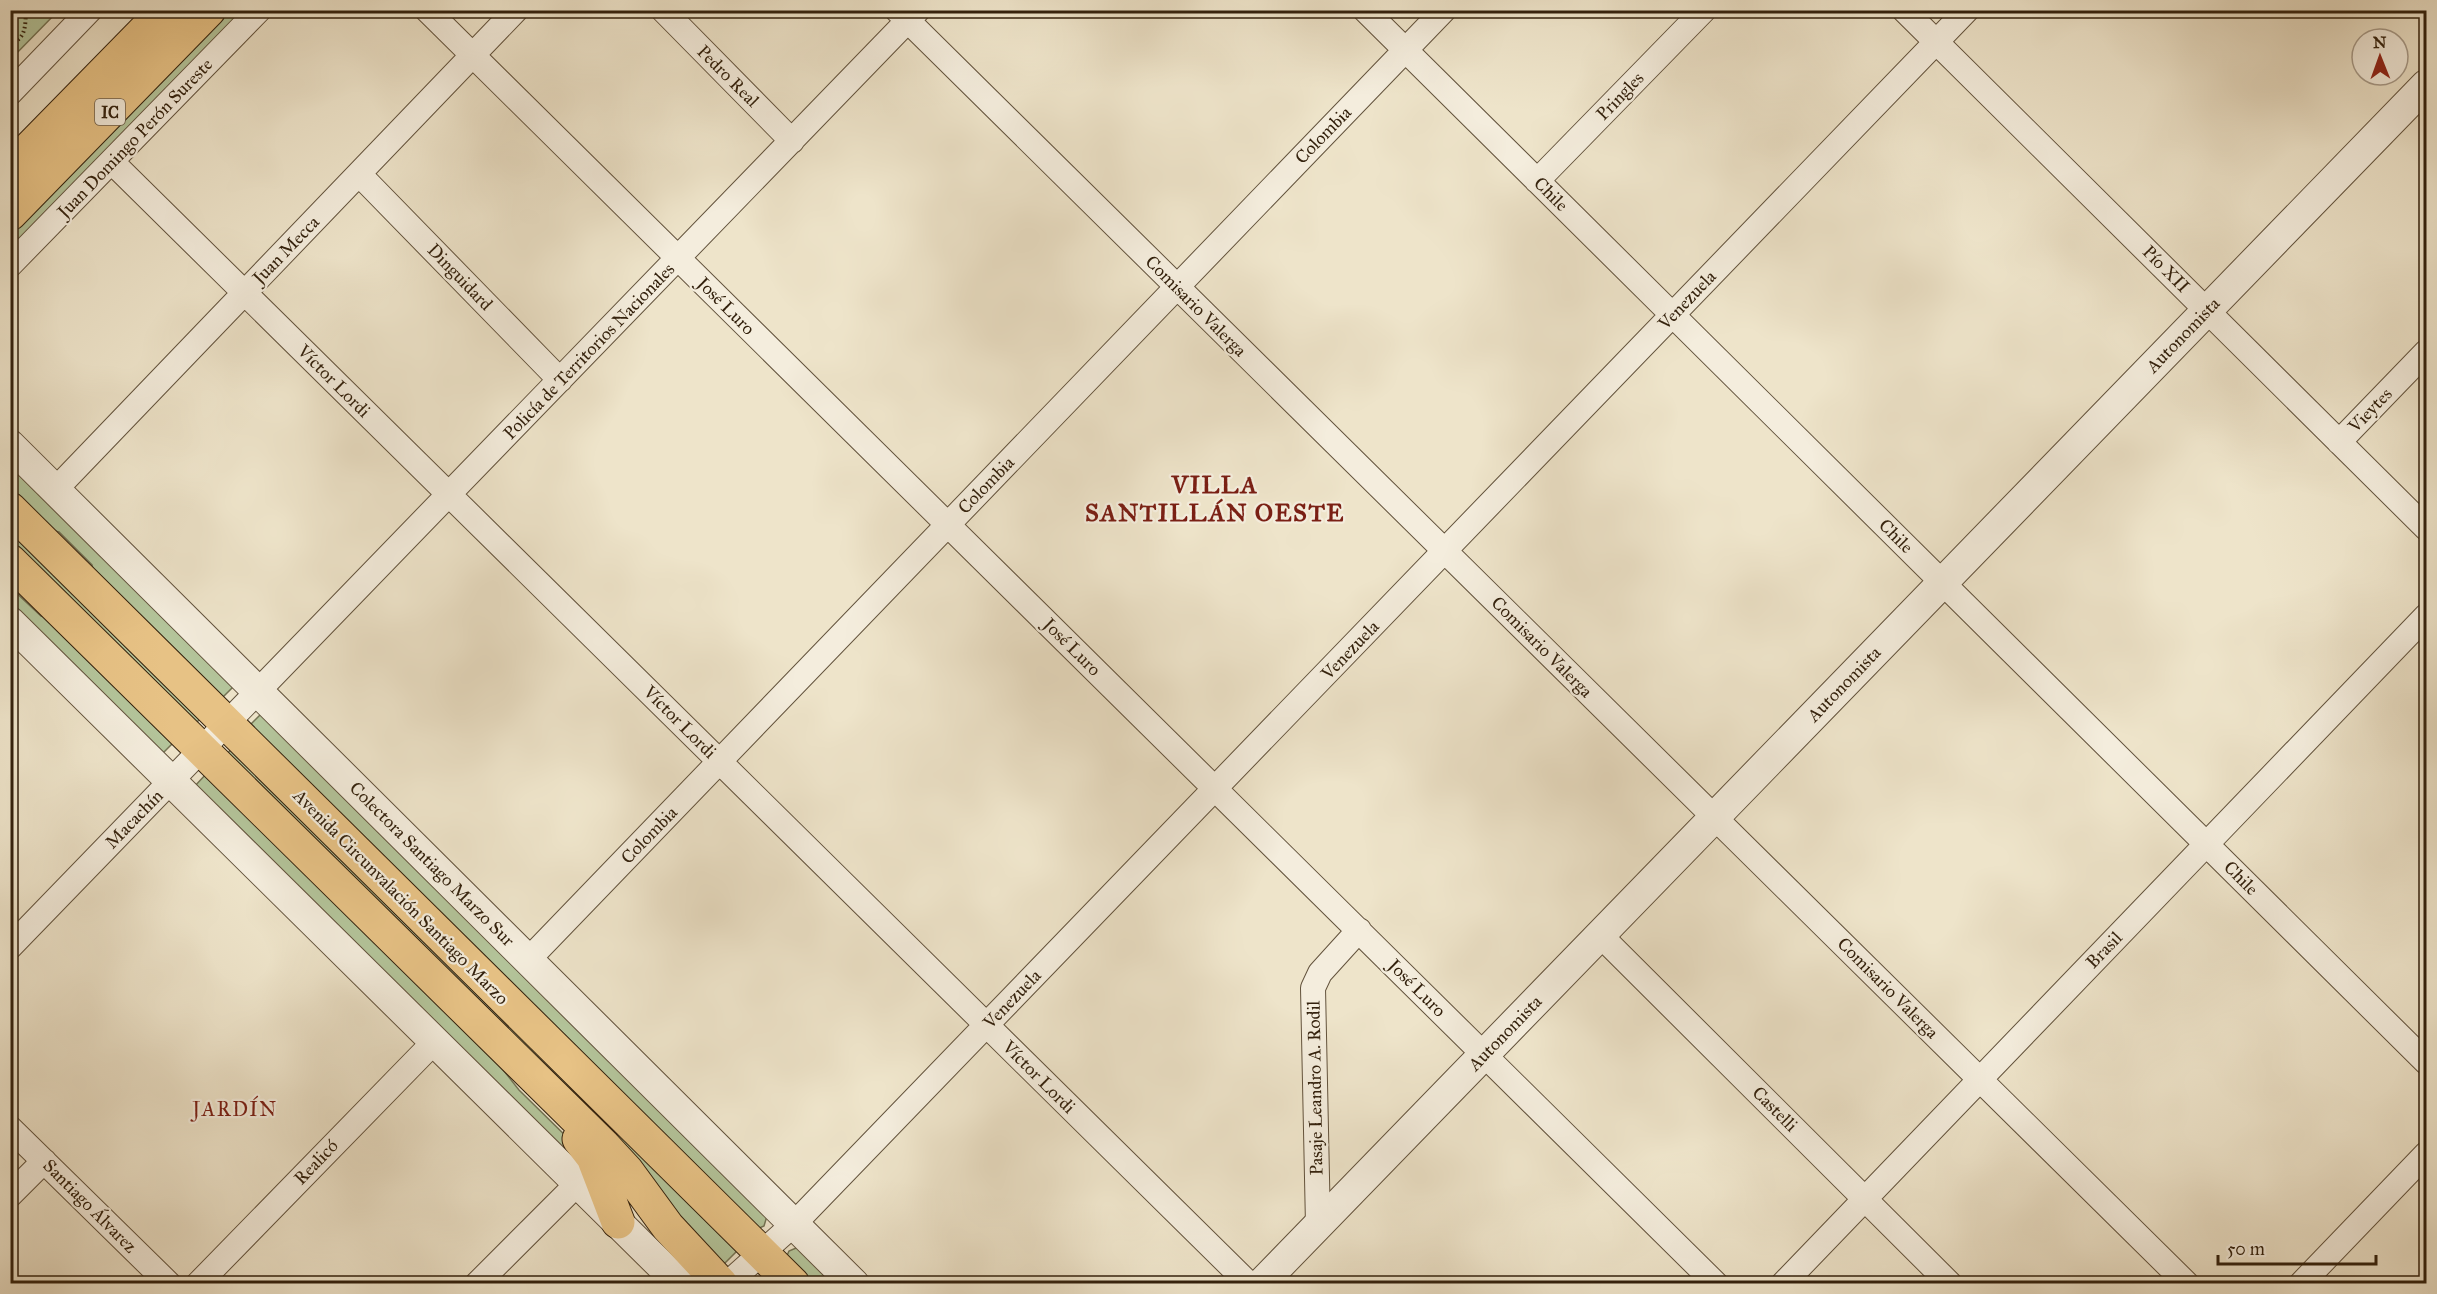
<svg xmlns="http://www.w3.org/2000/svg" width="2437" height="1294" font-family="'IM FELL Great Primer',serif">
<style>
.green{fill:#b4c59b;stroke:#747354;stroke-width:1.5}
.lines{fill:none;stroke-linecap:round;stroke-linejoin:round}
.minor-casing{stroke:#62523c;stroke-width:26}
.tertiary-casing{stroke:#62523c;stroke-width:32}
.primary-casing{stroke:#33210d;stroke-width:35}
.path{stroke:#33210d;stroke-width:4;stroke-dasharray:1.5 3;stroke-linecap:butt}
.minor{stroke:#f4eddd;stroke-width:24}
.tertiary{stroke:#f4eddd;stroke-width:30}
.primary{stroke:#e7c285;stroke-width:33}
.labels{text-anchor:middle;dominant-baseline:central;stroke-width:4.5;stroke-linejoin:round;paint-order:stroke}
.shield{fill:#f4eddd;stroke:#6d5e4b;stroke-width:1.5}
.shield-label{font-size:16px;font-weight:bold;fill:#33210d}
.street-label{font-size:18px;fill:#33210d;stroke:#f4eddd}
.neighbourhood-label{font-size:20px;letter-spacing:1.5px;fill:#7a1f14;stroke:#f4eddd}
.district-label{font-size:24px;font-weight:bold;letter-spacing:1.5px;fill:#7a1f14;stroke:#f4eddd}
</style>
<rect width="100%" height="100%" fill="#eee4ca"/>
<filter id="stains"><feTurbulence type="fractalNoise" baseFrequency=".00333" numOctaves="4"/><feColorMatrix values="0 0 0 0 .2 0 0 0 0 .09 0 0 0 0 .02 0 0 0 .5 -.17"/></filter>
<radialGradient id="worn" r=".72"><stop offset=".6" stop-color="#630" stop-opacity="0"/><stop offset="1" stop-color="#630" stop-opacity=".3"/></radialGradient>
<!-- green -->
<path class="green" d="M11,10L58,11L11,59L10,11Z
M222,11H246L11,253V228Z
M10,457L234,686L221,699L96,582L92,565L59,532L41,528L11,496Z
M10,524L201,718L196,723L11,549Z
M10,587L41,616L57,620L174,742L162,754L11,610Z
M262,713L767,1216L764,1226L757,1229L249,726Z
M232,748L738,1250L724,1264L227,754Z
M207,773L466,1023L519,1090L580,1150L595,1181L194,787Z
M796,1248H800L838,1283H806L786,1258L789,1251Z"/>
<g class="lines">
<!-- minor casing -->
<g class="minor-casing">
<path id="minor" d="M427,10L1716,1284
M663,10L792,141
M897,10L2187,1284
M1365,10L2426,1062
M1904,10L2426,528
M10,93L90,10
M112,162L1249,1284
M359,174L560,380
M1537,181L1704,10
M10,265L259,10
M2339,442L2426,352
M56,489L516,10
M1600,935L1950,1284
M10,947L918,10
M528,960L1444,10
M10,1128L169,1284
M10,1195L44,1161
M1318,1225L1313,988L1320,973L1359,930
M198,1284L435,1041
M477,1284L578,1183
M727,1284L794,1224L1967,10
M1783,1284L2426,616
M2301,1284L2426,1154"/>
</g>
<!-- tertiary casing -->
<g class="tertiary-casing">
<path id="tertiary" d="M10,445L854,1284
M10,622L680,1284
M1261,1284L2426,85"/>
</g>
<!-- primary casing -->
<g class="primary-casing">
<path id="primary" d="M10,168L165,10
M10,214L209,10
M10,509L793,1284
M10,561L603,1145L627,1171L668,1227L721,1284
M579,1139L593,1157L618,1222"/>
</g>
<!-- path -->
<path class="path" d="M10,44C27,38 25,25 26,10"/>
<!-- minor -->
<use href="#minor" class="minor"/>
<!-- tertiary -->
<use href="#tertiary" class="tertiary"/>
<!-- primary -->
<use href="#primary" class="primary"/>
</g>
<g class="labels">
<!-- shield labels -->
<rect class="shield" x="95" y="99" width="30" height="26" rx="4.5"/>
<g class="shield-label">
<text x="110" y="112">IC</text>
</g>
<!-- street labels -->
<g class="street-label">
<text transform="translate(728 76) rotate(45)">Pedro Real</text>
<text transform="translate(1620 96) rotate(-46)">Pringles</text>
<text transform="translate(1323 135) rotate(-46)">Colombia</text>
<text transform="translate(135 138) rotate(-46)">Juan Domingo Perón Sureste</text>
<text transform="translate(1551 194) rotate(45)">Chile</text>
<text transform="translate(286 250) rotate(-46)">Juan Mecca</text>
<text transform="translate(2166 269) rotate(45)">Pío XII</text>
<text transform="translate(460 277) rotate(46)">Dinguidard</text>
<text transform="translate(1687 300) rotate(-46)">Venezuela</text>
<text transform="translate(726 306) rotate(45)">José Luro</text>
<text transform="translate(1196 306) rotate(45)">Comisario Valerga</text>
<text transform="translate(2183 335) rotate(-46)">Autonomista</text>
<text transform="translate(589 351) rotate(-46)">Policía de Territorios Nacionales</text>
<text transform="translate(334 381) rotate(45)">Víctor Lordi</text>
<text transform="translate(2370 410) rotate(-46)">Vieytes</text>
<text transform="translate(986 485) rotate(-46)">Colombia</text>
<text transform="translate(1896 536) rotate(45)">Chile</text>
<text transform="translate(1072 647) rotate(45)">José Luro</text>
<text transform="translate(1542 647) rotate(45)">Comisario Valerga</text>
<text transform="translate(1350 650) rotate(-46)">Venezuela</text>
<text transform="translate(1844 684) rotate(-46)">Autonomista</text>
<text transform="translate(680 722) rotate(45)">Víctor Lordi</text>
<text transform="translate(134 819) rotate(-46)">Macachín</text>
<text transform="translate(649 835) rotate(-46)">Colombia</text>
<text transform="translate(432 864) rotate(45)">Colectora Santiago Marzo Sur</text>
<text transform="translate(2241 878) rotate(45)">Chile</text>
<text transform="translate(401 897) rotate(45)">Avenida Circunvalación Santiago Marzo</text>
<text transform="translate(2104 950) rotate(-46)">Brasil</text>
<text transform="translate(1417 988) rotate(45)">José Luro</text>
<text transform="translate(1888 988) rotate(45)">Comisario Valerga</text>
<text transform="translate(1012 999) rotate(-46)">Venezuela</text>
<text transform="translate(1505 1033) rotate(-46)">Autonomista</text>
<text transform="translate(1039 1077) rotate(45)">Víctor Lordi</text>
<text transform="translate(1315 1088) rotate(-91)">Pasaje Leandro A. Rodil</text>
<text transform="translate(1775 1109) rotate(45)">Castelli</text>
<text transform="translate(316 1162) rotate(-46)">Realicó</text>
<text transform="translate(90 1206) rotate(45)">Santiago Álvarez</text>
</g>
<!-- neighbourhood labels -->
<g class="neighbourhood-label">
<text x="235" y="1109">JARDÍN</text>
</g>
<!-- district labels -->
<g class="district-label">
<text x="1215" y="485">VILLA<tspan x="1215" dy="28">SANTILLÁN OESTE</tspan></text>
</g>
</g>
<!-- margin -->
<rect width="2437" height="1294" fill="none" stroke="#eee4ca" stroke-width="36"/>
<rect x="12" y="12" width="2413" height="1270" fill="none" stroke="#33210d" stroke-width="3"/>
<rect x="18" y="18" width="2401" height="1258" fill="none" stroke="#33210d" stroke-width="1.5"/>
<!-- north arrow -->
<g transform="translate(2380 57) rotate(359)"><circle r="28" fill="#f4eddd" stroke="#a79b8a" stroke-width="1.5"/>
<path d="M0-4.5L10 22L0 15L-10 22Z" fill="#8f2418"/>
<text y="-9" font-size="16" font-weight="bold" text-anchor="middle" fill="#33210d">N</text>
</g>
<!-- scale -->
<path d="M2218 1255v9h158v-9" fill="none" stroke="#33210d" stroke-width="3"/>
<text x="2227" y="1255" font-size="18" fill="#33210d" stroke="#f4eddd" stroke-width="4.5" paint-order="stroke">50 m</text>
<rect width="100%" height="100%" filter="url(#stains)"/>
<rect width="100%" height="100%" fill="url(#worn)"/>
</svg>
